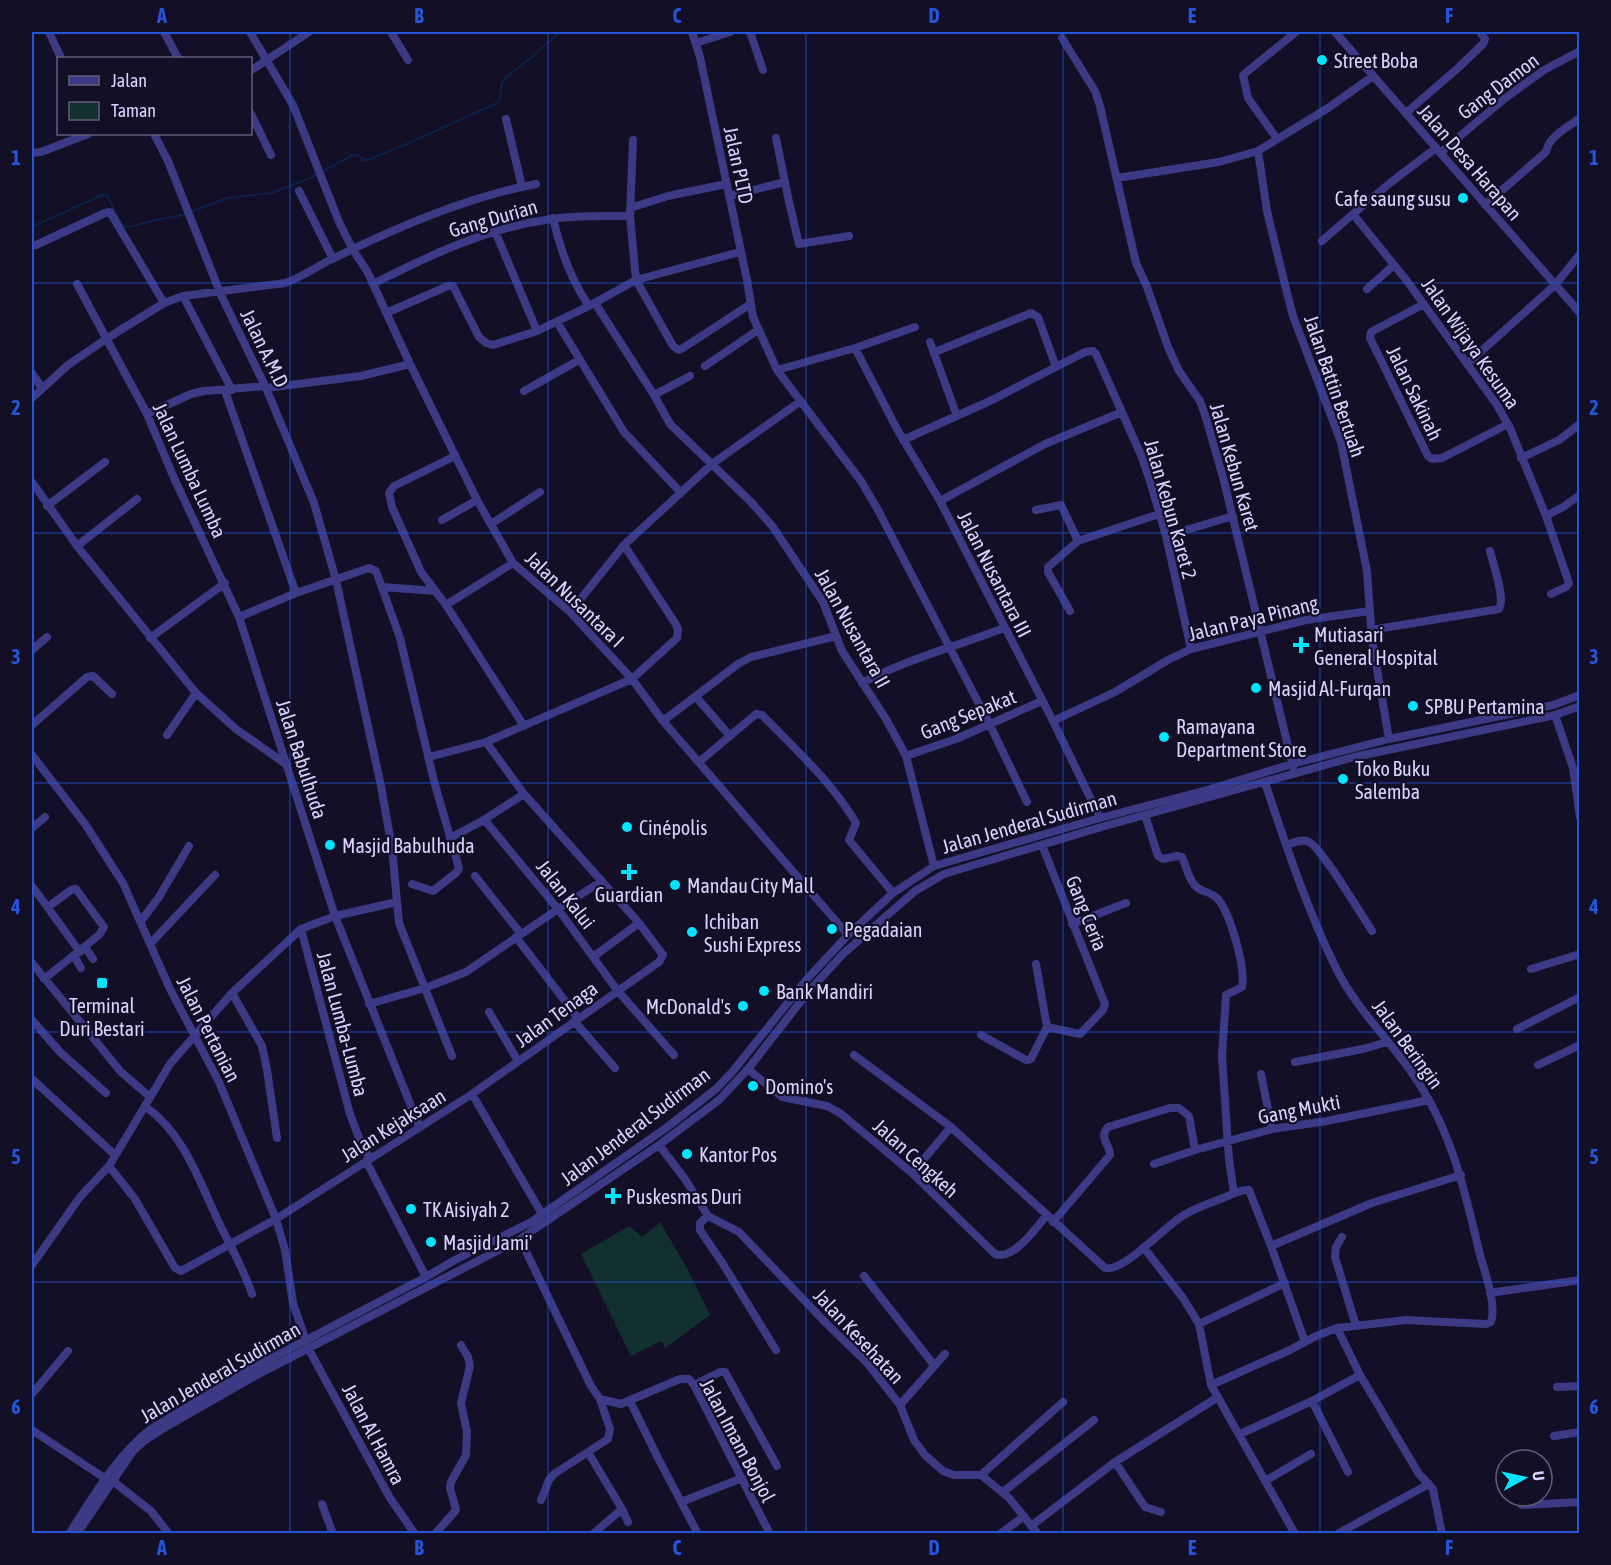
<svg xmlns="http://www.w3.org/2000/svg" width="1611" height="1565" font-family="'Asap Condensed',sans-serif">
<style>
.green{fill:#12302f}
.lines{fill:none;stroke-linecap:round;stroke-linejoin:round}
.stream{stroke:#0c2248;stroke-width:2}
.minor{stroke:#3d3a85;stroke-width:8}
.grid{fill:none;stroke:#2655da;stroke-width:1.5;stroke-opacity:0.55}
.poi-dot{fill:#00e5ff;stroke:#130f26;stroke-width:2}
.labels{text-anchor:middle;dominant-baseline:central;stroke-width:4.5;stroke-linejoin:round;paint-order:stroke}
.poi-label{font-size:20px;fill:#d9d4ff;stroke:#130f26;text-anchor:start}
.street-label{font-size:20px;fill:#d9d4ff;stroke:#130f26}
.neatline{fill:none;stroke:#2655da;stroke-width:2}
.grid-label{font-size:20px;text-anchor:middle;font-weight:bold;fill:#2655da}
</style>
<rect width="100%" height="100%" fill="#130f26"/>
<!-- green -->
<path class="green" d="M660,1222L687,1268L710,1315L665,1348L661,1341L631,1356L581,1254L629,1226L642,1237Z"/>
<g class="lines">
<!-- stream -->
<path class="stream" d="M32,227L104,194L107,196L123,226L130,227L151,221L183,215L227,198L272,193L312,177L353,155H358L363,160H368L409,143L497,103L500,99L502,83L505,78L533,56L560,32"/>
<!-- minor -->
<path class="minor" d="M49,32L61,58
M164,32L178,58
M250,32L293,105L339,222L353,250L367,271L410,364L477,500L513,563L570,612L632,679L663,721L848,935
M391,32L408,60
M692,32L700,57L747,280L753,317L777,370L861,481L878,510L989,723L1027,802
M750,32L763,70
M1335,32L1580,313
M1062,38L1095,91L1100,106L1136,263L1147,287L1168,347L1179,371L1200,401L1206,418L1224,481L1293,767
M696,43L730,32
M250,71L309,32
M250,112L271,155
M1406,113L1458,68L1483,44L1485,39L1480,32
M506,119L522,187
M154,134L168,161L221,295L266,388L314,503L336,580L381,786L392,848L399,923L452,1056
M776,138L789,202L799,244L849,236
M1277,139L1248,98L1243,75L1296,32
M633,140L630,216L636,280L673,346L679,350L683,348L749,305
M1436,148L1390,183L1353,214L1407,281L1497,405L1510,428L1546,516L1569,583L1566,587L1551,594
M1258,151L1267,211L1286,289L1293,316L1341,442L1367,571L1372,640L1389,739
M32,153L41,152L88,134
M1440,153L1504,99L1544,70L1580,51
M1117,178L1219,162L1258,151L1328,108L1373,76
M299,191L333,259
M729,196L785,182
M1485,205L1546,152C1549,136 1567,128 1580,118
M630,208L668,196L726,184
M553,218C560,249 571,280 589,306L636,280L740,252
M495,231L537,331
M1322,241L1353,214
M36,245L105,213L110,212L164,303
M77,284L147,414L174,478L239,617
M373,284C430,255 487,228 551,219C577,215 604,216 630,216
M1367,289L1394,265
M183,296L232,390
M595,303L654,395L670,424L750,501L773,527L823,602L842,651L886,719L906,756L934,866
M1424,304L1371,332L1370,338L1428,456L1432,459L1442,458L1508,424
M386,313L448,286H453L479,337L486,343L493,345L537,331L589,306
M557,322L624,432L681,493
M930,342L957,416
M855,348L897,429L940,501L1053,721L1100,818
M935,352L1031,313L1038,317L1056,367
M1467,364L1555,285L1580,254
M705,366L758,330
M777,370L855,348L915,327
M32,373L42,388
M266,388L361,376L410,364
M225,391L296,593
M524,391L579,360
M654,395L690,376
M32,398L68,365L106,339L164,303L183,296L285,283C303,277 317,266 334,258C398,227 467,197 536,184
M147,414L191,394L204,391L265,386
M903,440L990,401L1085,352L1093,351L1096,354L1141,455L1150,481L1166,536L1191,649
M1521,458L1559,440L1580,424
M32,482L77,546L196,693L236,729L287,765
M940,501L1045,444L1122,412
M47,506L105,462
M1036,510L1061,505L1078,541
M1546,516L1563,507L1580,495
M442,520L477,500
M491,524L540,492
M1166,536L1233,516
M77,546L137,499
M513,563L446,605L524,726
M382,587L435,591
M446,605L421,572L392,507L389,493L394,486L455,456
M1070,611L1048,572V567L1078,541L1159,514
M570,612L624,545L712,464L801,401
M1371,630L1499,609C1506,599 1493,564 1490,551
M150,638L225,583
M32,650L47,637
M862,683C907,659 957,646 1004,628
M696,697L730,736
M1555,715L1573,768L1580,817
M663,721L738,664L751,657L836,636
M1053,721L1115,692L1168,660L1191,649L1306,620L1369,611
M32,725L87,677L93,676L112,694
M167,735L196,693
M32,755L85,824L123,883L170,989L219,1082L276,1219L285,1250L293,1303L306,1341
M906,756L956,739L1042,701
M429,757L486,742L632,679L677,638L678,629L675,623L624,545
M699,762L756,714L762,715C795,749 831,781 856,823L849,840L893,893
M1145,815L1158,856L1163,859L1177,856L1182,857C1186,866 1188,876 1193,883C1198,892 1210,891 1217,898C1230,912 1246,968 1242,987L1226,995L1222,1056L1229,1160L1234,1193
M482,821L524,794
M32,828L45,817
M450,838L482,821L487,823L558,909L617,990L674,1055
M1042,845L1105,1004L1103,1010L1080,1034L1047,1027
M1286,845C1293,843 1302,838 1309,842C1321,847 1362,916 1372,931
M475,876L521,934
M412,884L433,891L457,872L459,868L434,781L400,638L376,571L369,568L296,593L239,617L335,916L419,1126
M32,886L80,952
M141,921L159,897L189,846
M1072,924L1126,903
M301,929L350,1114L361,1143L370,1159
M516,937L578,1018
M150,944L215,875
M85,947L93,959
M74,956L81,968
M593,957L639,923
M32,963L121,1072L150,1097
M1531,969L1580,954
M44,979L99,935L104,927L76,889L71,890L48,907
M232,993L262,1046L267,1070L277,1138
M369,1004L425,988L466,972L558,909L602,881
M489,1012L518,1061
M32,1020L60,1052L106,1093
M574,1021L615,1068
M1517,1029L1580,997
M981,1035L1026,1060L1031,1059L1047,1027L1036,964
M854,1055L951,1127L1105,1268C1123,1273 1166,1225 1184,1215C1196,1208 1210,1203 1223,1198C1231,1195 1240,1189 1249,1190L1271,1246L1305,1342
M1295,1062L1363,1049L1387,1042
M1538,1065L1580,1045
M748,1069L782,1097L827,1106L840,1113L912,1173L995,1254C1013,1261 1035,1229 1046,1216
M1261,1074L1272,1129
M32,1079L115,1155
M472,1094L659,962L663,955L639,923L524,794L486,742
M146,1107C185,1134 201,1186 221,1227C232,1249 244,1270 252,1294
M659,1145L685,1179L708,1216L739,1232L826,1323L868,1364L900,1405L914,1440L925,1455L943,1471L954,1475H981L1009,1498L1038,1534
M366,1161L426,1277
M1154,1164L1195,1150L1272,1129L1327,1121L1429,1100
M109,1166L135,1199L175,1268L181,1271L276,1219L472,1094L542,1214
M912,1173L951,1127
M708,1216L700,1223V1230L723,1264L776,1350
M1053,1222L1110,1155C1110,1144 1098,1138 1108,1127L1170,1108H1179L1189,1116L1195,1150
M1342,1237L1336,1247L1335,1257L1356,1326
M520,1239L591,1386L600,1399L621,1404L680,1379H689L694,1385L770,1534
M1271,1246L1372,1203L1461,1175
M1144,1248L1183,1298L1199,1324L1211,1385L1295,1534
M32,1265L80,1197L109,1166L170,1064L232,993L301,929L335,916L397,902
M864,1276L934,1365
M1490,1293L1580,1280
M1199,1324L1285,1283
M1337,1328L1360,1375L1419,1474L1433,1489L1442,1534
M308,1348L390,1498L415,1534
M694,1385L720,1372H725L777,1466
M1211,1385L1290,1350L1316,1336L1337,1328L1406,1320L1486,1324L1491,1322C1497,1305 1485,1273 1480,1255C1465,1191 1451,1128 1412,1073C1387,1037 1354,1006 1335,966C1306,907 1286,845 1265,783
M1557,1387L1580,1386
M32,1394L68,1351
M630,1401L658,1458L698,1534
M1312,1401L1348,1472
M900,1405L945,1354
M32,1430L106,1479
M1240,1434L1312,1401L1360,1375
M1554,1436L1580,1432
M588,1452L622,1509L628,1522
M1115,1462L1145,1507L1161,1512
M981,1475L1063,1402
M1265,1481L1311,1454
M114,1482L151,1511L169,1534
M1003,1492L1094,1420
M541,1500L549,1480L554,1474L608,1439L610,1429L600,1399
M681,1502L742,1478
M322,1504L333,1534
M1522,1505L1580,1502
M1031,1526L1115,1462L1218,1397
M69,1534C93,1497 116,1456 151,1429L251,1369L426,1277L453,1261L531,1222L666,1128L716,1089L733,1071L807,979L848,935L893,893L934,866L1100,818L1207,790L1292,764L1389,739L1553,705L1580,695
M77,1534L133,1451L144,1441L164,1428L255,1376L520,1239L659,1145L719,1100L748,1069L808,992L843,954L915,891L944,874L1105,826L1354,757L1555,715L1580,706
M435,1534L456,1510L450,1488L451,1482L466,1455L467,1432L461,1403L470,1366L468,1357L461,1345
M593,1534L622,1509
M1000,1534L1023,1517
M1337,1534L1429,1484"/>
</g>
<!-- grid -->
<path class="grid" d="M290,32V1534M548,32V1534M806,32V1534M1063,32V1534M1320,32V1534M32,283H1580M32,533H1580M32,783H1580M32,1032H1580M32,1282H1580"/>
<!-- markers -->
<g class="poi-dot">
<circle cx="1322" cy="60" r="6"/>
<circle cx="1463" cy="198" r="6"/>
<path d="M1298 636h6v6h6v6h-6v6h-6v-6h-6v-6h6z"/>
<circle cx="1256" cy="688" r="6"/>
<circle cx="1413" cy="706" r="6"/>
<circle cx="1164" cy="737" r="6"/>
<circle cx="1343" cy="779" r="6"/>
<circle cx="627" cy="827" r="6"/>
<circle cx="330" cy="845" r="6"/>
<path d="M626 863h6v6h6v6h-6v6h-6v-6h-6v-6h6z"/>
<circle cx="675" cy="885" r="6"/>
<circle cx="832" cy="929" r="6"/>
<circle cx="692" cy="932" r="6"/>
<rect x="96" y="977" width="12" height="12" rx="3"/>
<circle cx="764" cy="991" r="6"/>
<circle cx="743" cy="1006" r="6"/>
<circle cx="753" cy="1086" r="6"/>
<circle cx="687" cy="1154" r="6"/>
<path d="M610 1187h6v6h6v6h-6v6h-6v-6h-6v-6h6z"/>
<circle cx="411" cy="1209" r="6"/>
<circle cx="431" cy="1242" r="6"/>
</g>
<g class="labels">
<!-- poi labels -->
<g class="poi-label">
<text x="1334" y="60">Street Boba</text>
<text x="1451" y="198" text-anchor="end">Cafe saung susu</text>
<text x="1314" y="634">Mutiasari<tspan x="1314" dy="23">General Hospital</tspan></text>
<text x="1268" y="688">Masjid Al-Furqan</text>
<text x="1425" y="706">SPBU Pertamina</text>
<text x="1176" y="726">Ramayana<tspan x="1176" dy="23">Department Store</tspan></text>
<text x="1355" y="768">Toko Buku<tspan x="1355" dy="23">Salemba</tspan></text>
<text x="639" y="827">Cinépolis</text>
<text x="342" y="845">Masjid Babulhuda</text>
<text x="687" y="885">Mandau City Mall</text>
<text x="629" y="894" text-anchor="middle">Guardian</text>
<text x="704" y="921">Ichiban<tspan x="704" dy="23">Sushi Express</tspan></text>
<text x="844" y="929">Pegadaian</text>
<text x="776" y="991">Bank Mandiri</text>
<text x="102" y="1005" text-anchor="middle">Terminal<tspan x="102" dy="23">Duri Bestari</tspan></text>
<text x="731" y="1006" text-anchor="end">McDonald's</text>
<text x="765" y="1086">Domino's</text>
<text x="699" y="1154">Kantor Pos</text>
<text x="626" y="1196">Puskesmas Duri</text>
<text x="423" y="1209">TK Aisiyah 2</text>
<text x="443" y="1242">Masjid Jami'</text>
</g>
<!-- street labels -->
<g class="street-label">
<text transform="translate(1498 86) rotate(-37)">Gang Damon</text>
<text transform="translate(1470 162) rotate(49)">Jalan Desa Harapan</text>
<text transform="translate(739 165) rotate(78)">Jalan PLTD</text>
<text transform="translate(493 218) rotate(-16)">Gang Durian</text>
<text transform="translate(1471 343) rotate(55)">Jalan Wijaya Kesuma</text>
<text transform="translate(265 348) rotate(64)">Jalan A.M.D</text>
<text transform="translate(1335 386) rotate(71)">Jalan Battin Bertuah</text>
<text transform="translate(1415 393) rotate(64)">Jalan Sakinah</text>
<text transform="translate(1235 467) rotate(74)">Jalan Kebun Karet</text>
<text transform="translate(190 470) rotate(65)">Jalan Lumba Lumba</text>
<text transform="translate(1171 509) rotate(74)">Jalan Kebun Karet 2</text>
<text transform="translate(995 574) rotate(63)">Jalan Nusantara III</text>
<text transform="translate(575 599) rotate(44)">Jalan Nusantara I</text>
<text transform="translate(1253 618) rotate(-14)">Jalan Paya Pinang</text>
<text transform="translate(853 628) rotate(61)">Jalan Nusantara II</text>
<text transform="translate(968 714) rotate(-22)">Gang Sepakat</text>
<text transform="translate(302 759) rotate(72)">Jalan Babulhuda</text>
<text transform="translate(1029 822) rotate(-16)">Jalan Jenderal Sudirman</text>
<text transform="translate(566 894) rotate(52)">Jalan Kalui</text>
<text transform="translate(1087 913) rotate(68)">Gang Ceria</text>
<text transform="translate(556 1014) rotate(-36)">Jalan Tenaga</text>
<text transform="translate(343 1024) rotate(75)">Jalan Lumba-Lumba</text>
<text transform="translate(209 1029) rotate(63)">Jalan Pertanian</text>
<text transform="translate(1408 1044) rotate(54)">Jalan Beringin</text>
<text transform="translate(1299 1109) rotate(-11)">Gang Mukti</text>
<text transform="translate(393 1125) rotate(-32)">Jalan Kejaksaan</text>
<text transform="translate(635 1126) rotate(-37)">Jalan Jenderal Sudirman</text>
<text transform="translate(916 1158) rotate(42)">Jalan Cengkeh</text>
<text transform="translate(859 1336) rotate(47)">Jalan Kesehatan</text>
<text transform="translate(220 1372) rotate(-30)">Jalan Jenderal Sudirman</text>
<text transform="translate(374 1434) rotate(62)">Jalan Al Hamra</text>
<text transform="translate(738 1440) rotate(62)">Jalan Imam Bonjol</text>
</g>
</g>
<!-- border -->
<rect width="1611" height="1565" fill="none" stroke="#130f26" stroke-width="66"/>
<!-- legend -->
<rect x="57" y="57" width="195" height="78" fill="#130f26" stroke="#625e7d" stroke-width="1.5"/>
<rect x="69" y="76" width="30" height="9" fill="#3d3a85" stroke="#625e7d" stroke-width="1.5"/>
<text x="111" y="87" font-size="18" fill="#d9d4ff">Jalan</text>
<rect x="69" y="102" width="30" height="18" fill="#12302f" stroke="#625e7d" stroke-width="1.5"/>
<text x="111" y="117" font-size="18" fill="#d9d4ff">Taman</text>
<!-- north arrow -->
<g transform="translate(1524 1478) rotate(82)"><circle r="28" fill="#130f26" stroke="#625e7d" stroke-width="1.5"/>
<path d="M0-4.5L10 22L0 15L-10 22Z" fill="#00e5ff"/>
<text y="-9" font-size="16" font-weight="bold" text-anchor="middle" fill="#d9d4ff">U</text>
</g>
<rect x="33" y="33" width="1545" height="1499" class="neatline"/>
<g class="grid-label">
<text x="162" y="23">A</text>
<text x="419" y="23">B</text>
<text x="677" y="23">C</text>
<text x="934" y="23">D</text>
<text x="1192" y="23">E</text>
<text x="1449" y="23">F</text>
<text x="16" y="165">1</text>
<text x="1594" y="165">1</text>
<text x="16" y="415">2</text>
<text x="1594" y="415">2</text>
<text x="16" y="664">3</text>
<text x="1594" y="664">3</text>
<text x="16" y="914">4</text>
<text x="1594" y="914">4</text>
<text x="16" y="1164">5</text>
<text x="1594" y="1164">5</text>
<text x="16" y="1414">6</text>
<text x="1594" y="1414">6</text>
<text x="162" y="1555">A</text>
<text x="419" y="1555">B</text>
<text x="677" y="1555">C</text>
<text x="934" y="1555">D</text>
<text x="1192" y="1555">E</text>
<text x="1449" y="1555">F</text>
</g>
</svg>
